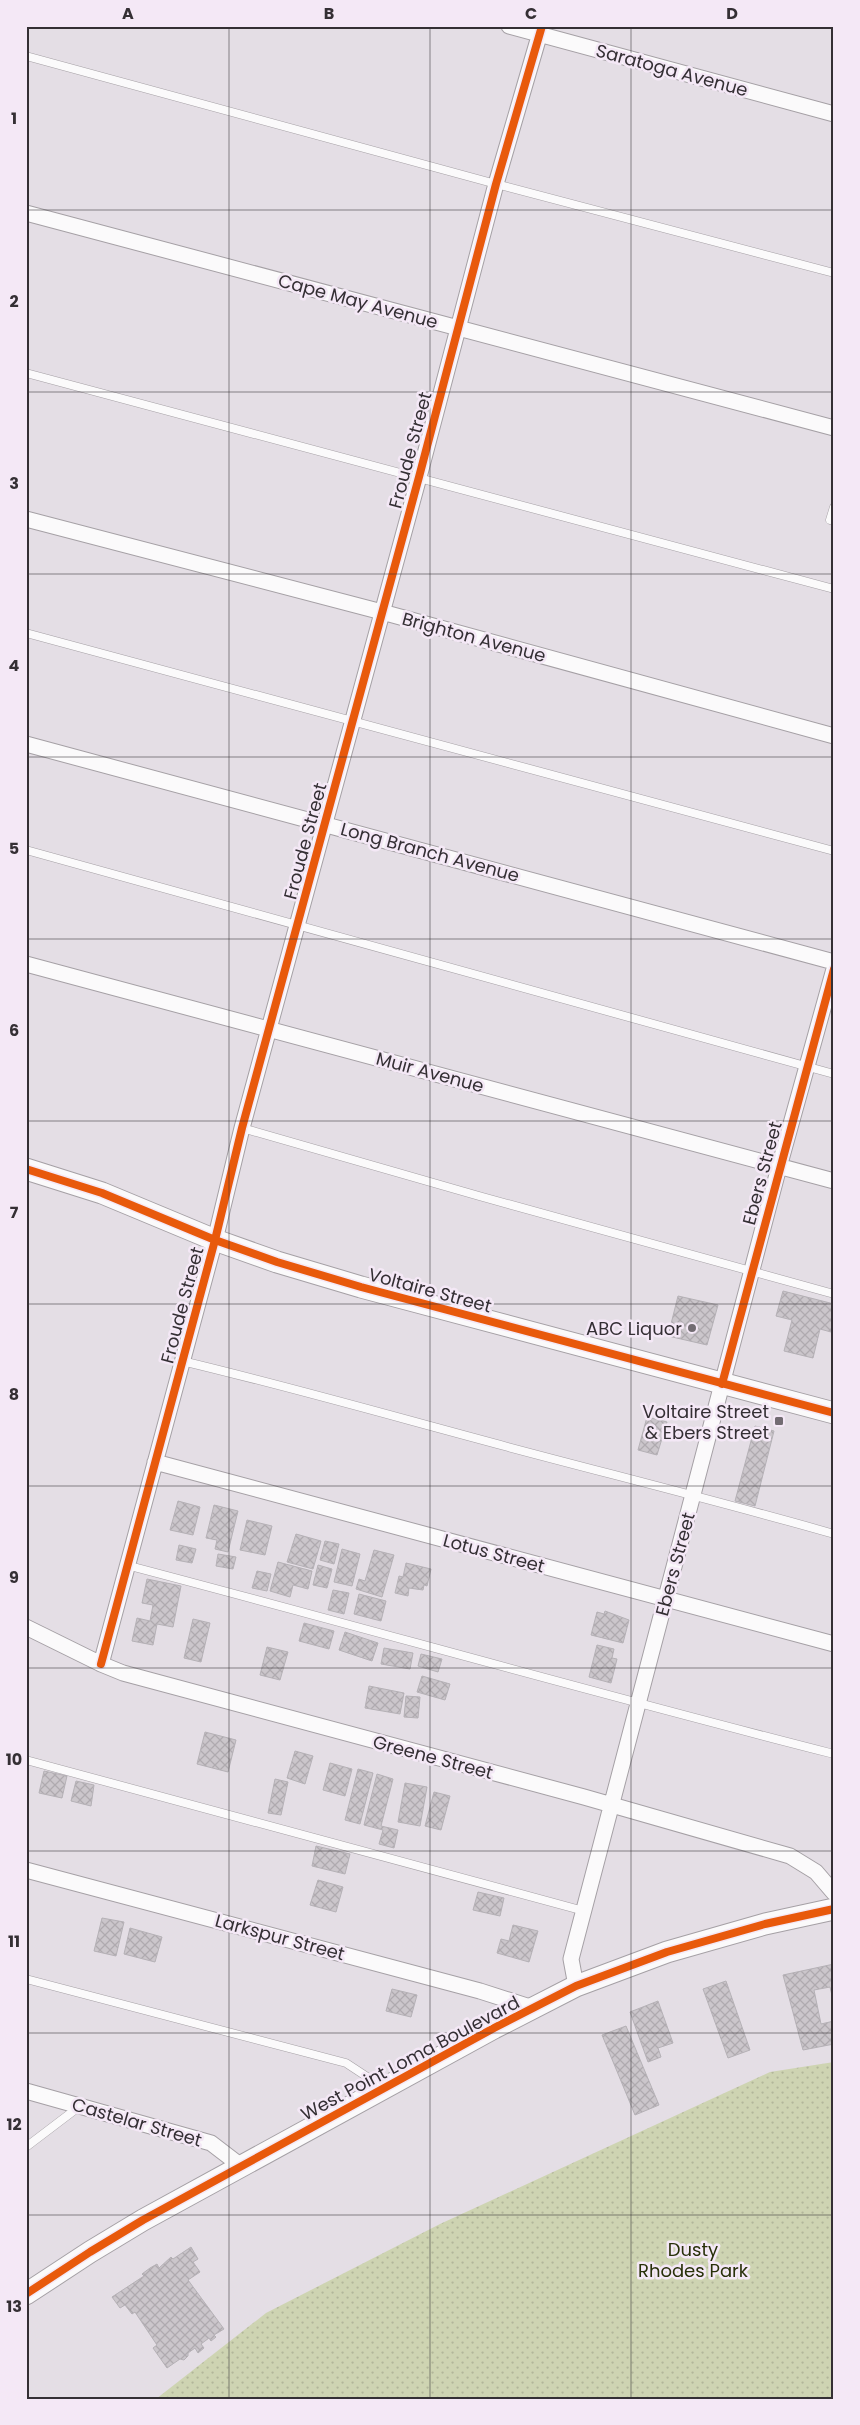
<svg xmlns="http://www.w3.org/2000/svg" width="860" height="2425" font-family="Poppins,sans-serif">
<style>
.park{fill:url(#park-dots)}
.building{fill:url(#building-cross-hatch);stroke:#b5b1b6}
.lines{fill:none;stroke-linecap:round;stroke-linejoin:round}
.service-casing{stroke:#a5a0a5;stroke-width:9}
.minor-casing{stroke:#a5a0a5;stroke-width:17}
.secondary-casing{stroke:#a5a0a5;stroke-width:23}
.service{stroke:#fbfafb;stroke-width:8}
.minor{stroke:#fbfafb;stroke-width:15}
.secondary{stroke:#fbfafb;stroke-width:21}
.cycleway-casing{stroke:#f4e8f6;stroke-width:11}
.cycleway{stroke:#e8590c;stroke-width:8}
.grid{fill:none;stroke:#342f34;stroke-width:1;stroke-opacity:0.55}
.poi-dot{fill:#726c72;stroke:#f4e8f6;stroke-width:2}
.labels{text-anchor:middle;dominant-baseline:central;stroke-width:5;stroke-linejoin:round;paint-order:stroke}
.street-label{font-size:18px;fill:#342f34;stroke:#f4e8f6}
.poi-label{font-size:18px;fill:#342f34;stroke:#f4e8f6;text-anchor:end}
.park-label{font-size:18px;fill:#283009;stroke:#f4e8f6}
.neatline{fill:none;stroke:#342f34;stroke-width:2}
.grid-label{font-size:16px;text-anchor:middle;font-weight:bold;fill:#342f34}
</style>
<defs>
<pattern id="park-dots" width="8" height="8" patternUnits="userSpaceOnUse" patternTransform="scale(1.25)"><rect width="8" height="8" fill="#ced4b2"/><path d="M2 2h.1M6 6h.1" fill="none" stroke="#b2b69a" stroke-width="1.8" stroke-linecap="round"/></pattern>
<pattern id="building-cross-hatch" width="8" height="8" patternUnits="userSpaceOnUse" patternTransform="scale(1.25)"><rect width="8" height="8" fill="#cbc6cb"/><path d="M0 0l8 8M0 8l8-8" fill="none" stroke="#afaaaf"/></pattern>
</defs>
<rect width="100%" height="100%" fill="#e4dee5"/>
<!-- park -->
<path class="park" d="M834,2062V2399H156L266,2313L440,2224L770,2072Z"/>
<!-- building -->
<path class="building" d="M783,1291L834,1304V1320L831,1332L820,1329L813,1358L784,1351L792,1320L776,1316Z
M678,1296L718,1305L707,1345L668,1336Z
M647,1417L667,1422L657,1455L638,1450Z
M755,1426L774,1431L755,1506L735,1501Z
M178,1501L200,1507L193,1535L170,1530Z
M214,1505L238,1511L228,1552L215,1549L217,1540L206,1538Z
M247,1520L272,1526L265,1555L240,1550Z
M296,1534L321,1541L313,1569L287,1562Z
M325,1541L339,1544L334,1564L320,1560Z
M179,1545L196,1549L192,1563L176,1560Z
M342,1549L360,1554L352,1586L334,1582Z
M374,1550L394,1555L382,1597L356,1589L359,1579L365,1581Z
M218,1554L236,1557L233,1569L216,1566Z
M278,1562L312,1571L308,1589L293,1585L290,1597L270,1591Z
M406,1563L431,1569L427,1586L424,1585L423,1590L409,1588L408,1596L395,1593L399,1576L403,1577Z
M318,1565L332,1569L327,1588L313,1585Z
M257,1571L271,1574L267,1591L252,1588Z
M147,1579L181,1586L173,1627L157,1624L153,1645L132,1641L137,1618L150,1621L153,1605L142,1603Z
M333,1590L349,1593L344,1614L328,1610Z
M359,1594L386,1601L381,1621L354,1614Z
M605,1611L629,1620L623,1643L591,1635L597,1612L604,1614Z
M193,1619L210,1623L201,1662L184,1658Z
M304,1623L334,1631L329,1649L299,1641Z
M345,1632L378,1643L372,1661L339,1650Z
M597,1645L614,1649L612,1658L617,1659L611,1683L589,1677Z
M267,1647L288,1652L280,1680L260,1675Z
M384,1648L413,1653L410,1669L381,1664Z
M421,1654L442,1659L438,1672L418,1666Z
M422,1676L450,1684L445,1700L417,1692Z
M369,1686L404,1693L400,1714L365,1708Z
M406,1696L420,1697L418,1718L404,1717Z
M205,1732L236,1740L228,1772L197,1764Z
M295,1751L313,1756L305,1784L287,1778Z
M330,1763L352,1769L345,1796L323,1790Z
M358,1769L373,1773L360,1824L345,1820Z
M44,1771L67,1776L62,1798L39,1793Z
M377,1774L393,1779L381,1826L398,1830L394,1848L379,1844L383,1830L364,1825Z
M275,1779L288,1782L281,1815L268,1813Z
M76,1781L94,1785L91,1806L71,1801Z
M405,1783L427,1787L420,1826L398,1822Z
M434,1792L450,1796L441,1830L425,1826Z
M316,1846L350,1854L345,1874L312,1866Z
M318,1880L343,1887L336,1912L310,1905Z
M478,1892L504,1898L500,1916L473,1910Z
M102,1918L124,1922L116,1956L94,1951Z
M513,1925L538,1931L529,1962L497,1953L501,1939L509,1941Z
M130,1928L162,1937L155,1962L124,1954Z
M834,1964V2004L830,1987L814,1990L821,2024L834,2021V2044L803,2050L783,1975Z
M726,1981L750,2050L728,2058L703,1989Z
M392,1989L417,1995L411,2017L386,2011Z
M658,2001L673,2043L658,2048L661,2057L648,2062L630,2012Z
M626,2026L659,2105L635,2115L602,2035Z
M191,2247L198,2259L193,2262L200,2272L188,2280L224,2329L214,2335L216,2337L211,2341L209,2338L201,2344L204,2348L198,2353L195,2348L188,2353V2356L184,2360L180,2359L167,2368L153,2348L157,2345L135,2312L132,2314L125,2305L120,2308L112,2297L144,2276L142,2274L150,2268L157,2264L159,2268L171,2257L173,2259Z"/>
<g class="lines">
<!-- service casing -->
<g class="service-casing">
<path id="service" d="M26,56L496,184L834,273
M26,373L834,589
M830,520L834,507
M26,633L834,851
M26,850L834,1074
M242,1128L479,1196L834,1294
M182,1361C291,1387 399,1418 508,1447C617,1476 726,1503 834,1534
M126,1565C362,1627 597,1694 834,1754
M26,1760L584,1911
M26,1979L346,2063L381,2086
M26,2147L80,2106"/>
</g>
<!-- minor casing -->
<g class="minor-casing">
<path id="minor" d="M509,26L834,114
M26,213L834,428
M26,519L382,612L834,736
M26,744L834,962
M26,964L834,1181
M155,1462L834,1644
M26,1627L101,1664L123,1673L584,1797L790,1856L816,1872L834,1893
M101,1664L215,1240L242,1128L419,477L496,184L542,26
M26,1870L480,1991L533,2008
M576,1986L571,1959L779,1167L834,969
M26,2091L211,2143L241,2166"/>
</g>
<!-- secondary casing -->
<g class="secondary-casing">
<path id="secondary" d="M26,1169L102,1193L215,1240L277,1262L361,1287L834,1413
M26,2294L90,2252L143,2220L494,2028L576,1986L667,1952L765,1924L834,1909"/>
</g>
<!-- service -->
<use href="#service" class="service"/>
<!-- minor -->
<use href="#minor" class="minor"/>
<!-- secondary -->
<use href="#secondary" class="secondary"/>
<!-- cycleway casing -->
<g class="cycleway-casing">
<path id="cycleway" d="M26,1169L102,1193L215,1240L277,1262L361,1287L834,1413
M722,1384L834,969
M101,1664L215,1240L242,1128L419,477L496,184L542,26
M26,2294L90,2252L143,2220L494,2028L576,1986L667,1952L765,1924L834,1909"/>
</g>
<!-- cycleway -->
<use href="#cycleway" class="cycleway"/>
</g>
<!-- grid -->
<path class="grid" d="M229,26V2399M430,26V2399M631,26V2399M26,210H834M26,392H834M26,574H834M26,757H834M26,939H834M26,1121H834M26,1304H834M26,1486H834M26,1668H834M26,1851H834M26,2033H834M26,2215H834"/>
<!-- markers -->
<g class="poi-dot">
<circle cx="692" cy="1328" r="5"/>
<rect x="774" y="1416" width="10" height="10" rx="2.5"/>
</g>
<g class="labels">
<!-- street labels -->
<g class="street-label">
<text transform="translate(672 70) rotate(15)">Saratoga Avenue</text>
<text transform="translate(358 301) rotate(15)">Cape May Avenue</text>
<text transform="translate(410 450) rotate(-75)">Froude Street</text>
<text transform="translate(474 637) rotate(15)">Brighton Avenue</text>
<text transform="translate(305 841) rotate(-75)">Froude Street</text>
<text transform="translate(430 852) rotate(15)">Long Branch Avenue</text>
<text transform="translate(430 1072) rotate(15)">Muir Avenue</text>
<text transform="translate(762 1173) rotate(-75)">Ebers Street</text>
<text transform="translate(430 1290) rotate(15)">Voltaire Street</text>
<text transform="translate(182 1305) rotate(-75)">Froude Street</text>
<text transform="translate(494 1553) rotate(15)">Lotus Street</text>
<text transform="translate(675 1564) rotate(-75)">Ebers Street</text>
<text transform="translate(433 1757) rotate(15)">Greene Street</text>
<text transform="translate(280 1937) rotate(15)">Larkspur Street</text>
<text transform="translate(410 2058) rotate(-28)">West Point Loma Boulevard</text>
<text transform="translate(137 2122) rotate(16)">Castelar Street</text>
</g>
<!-- poi labels -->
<g class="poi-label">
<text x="682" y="1328">ABC Liquor</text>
<text x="769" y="1411">Voltaire Street<tspan x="769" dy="21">&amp; Ebers Street</tspan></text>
</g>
<!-- park labels -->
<g class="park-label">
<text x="693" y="2249">Dusty<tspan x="693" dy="21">Rhodes Park</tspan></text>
</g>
</g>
<!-- border -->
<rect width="860" height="2425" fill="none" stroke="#f4e8f6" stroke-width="55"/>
<rect x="28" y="28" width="804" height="2370" class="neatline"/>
<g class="grid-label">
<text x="128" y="19">A</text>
<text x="329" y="19">B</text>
<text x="531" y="19">C</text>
<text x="732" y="19">D</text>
<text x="14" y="124">1</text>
<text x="14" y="307">2</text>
<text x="14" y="489">3</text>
<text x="14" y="671">4</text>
<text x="14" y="854">5</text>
<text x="14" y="1036">6</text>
<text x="14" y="1218">7</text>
<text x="14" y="1400">8</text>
<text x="14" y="1583">9</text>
<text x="14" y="1765">10</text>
<text x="14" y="1947">11</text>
<text x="14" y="2130">12</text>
<text x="14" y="2312">13</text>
</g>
</svg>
